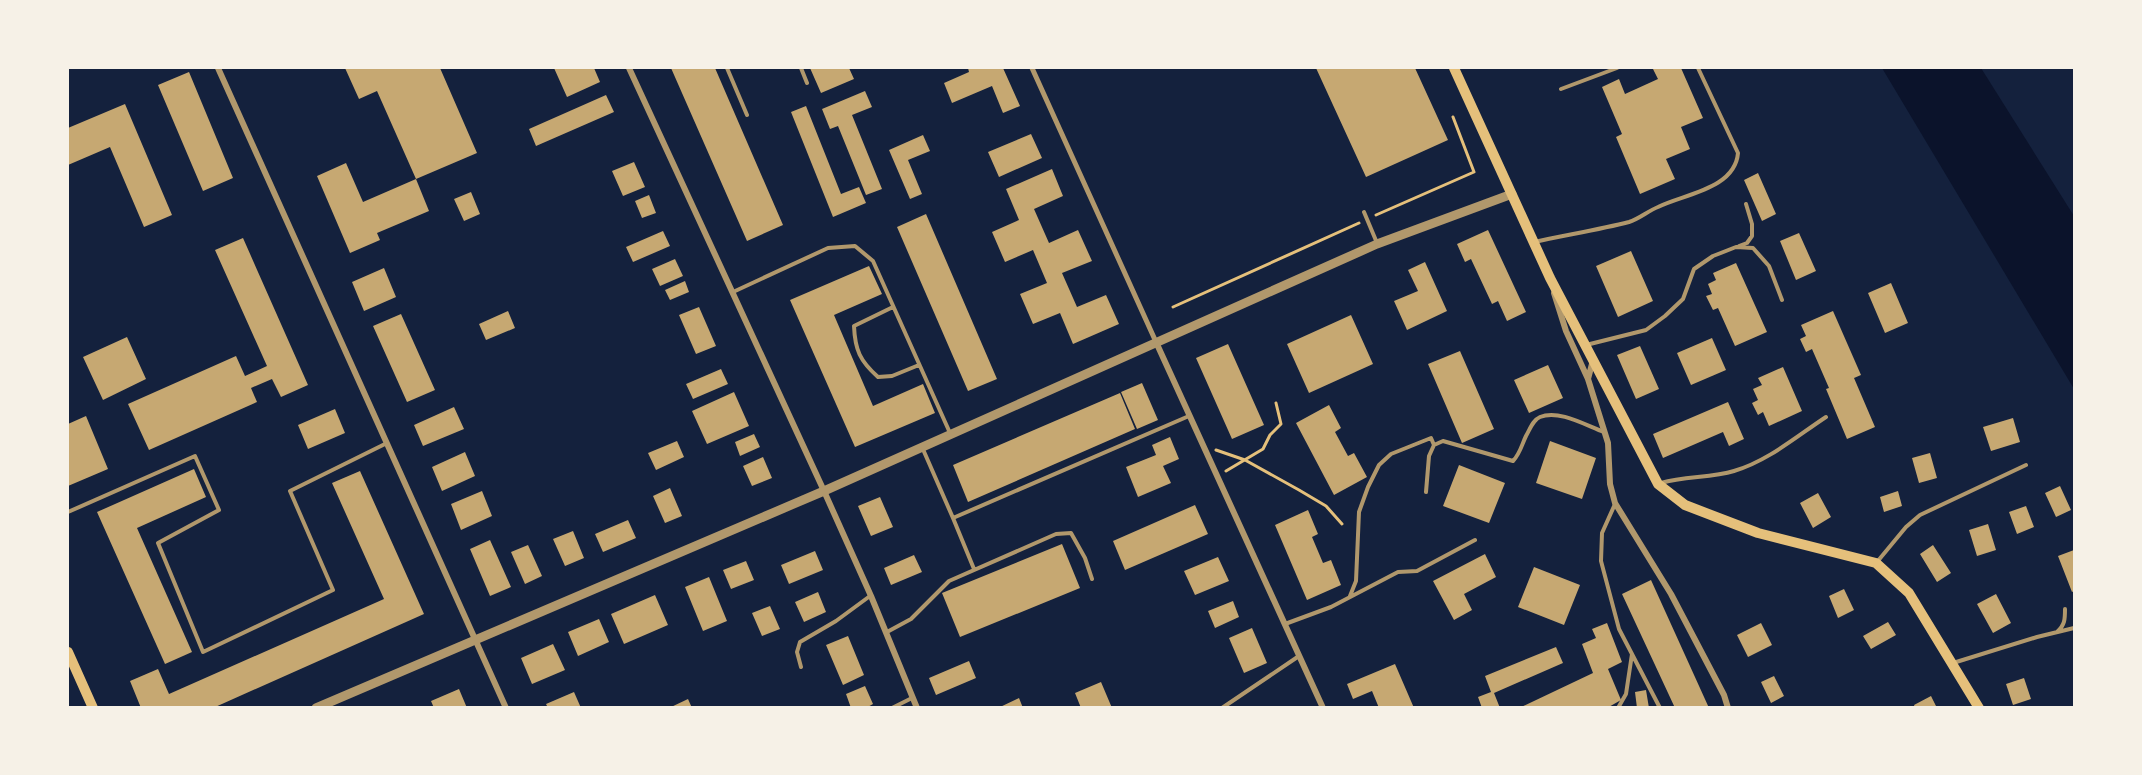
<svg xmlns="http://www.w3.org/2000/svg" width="2142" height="775" font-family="'Nunito Sans',sans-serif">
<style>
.water{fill:#0b132b}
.building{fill:#c6a872}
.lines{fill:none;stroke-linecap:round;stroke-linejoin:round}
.path{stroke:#e5c07b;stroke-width:3}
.service{stroke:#b1986c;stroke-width:4}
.pedestrian{stroke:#b1986c;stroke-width:5}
.minor{stroke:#b1986c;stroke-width:6}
.tertiary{stroke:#b1986c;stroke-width:9}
.secondary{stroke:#e5c07b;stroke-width:10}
</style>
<rect width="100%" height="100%" fill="#14213d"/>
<!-- water -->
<path class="water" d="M1882,68H1981L2074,216V389Z"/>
<!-- building -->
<path class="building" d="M345,68H440L477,153L416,179L377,91L359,99Z
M554,68H594L600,82L567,97Z
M671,68H715L783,225L747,241Z
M810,68H849L854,79L821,93Z
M968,68H1003L1020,106L1003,113L992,86L952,103L944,83L969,72Z
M1316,68H1415L1448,140L1366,177Z
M1656,68H1681L1703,118L1681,127L1690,149L1666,159L1675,179L1640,194L1616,137L1622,134L1602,87L1619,79L1625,94L1658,79L1653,69Z
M189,72L233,178L203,191L158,85Z
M865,91L872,107L852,115L882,189L866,195L838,126L830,129L822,109Z
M606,95L614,112L536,146L529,129Z
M125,104L172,215L144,227L110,147L68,165V128Z
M806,106L841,194L859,187L866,203L833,217L791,112Z
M1031,134L1042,158L999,177L988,152Z
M923,135L930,151L908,160L922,194L910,199L889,150Z
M634,162L645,187L623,196L612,171Z
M346,163L363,202L416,179L429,211L377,233L380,240L350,253L317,176Z
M1052,169L1063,196L1034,209L1049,243L1078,230L1092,261L1062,273L1077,307L1106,295L1119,324L1073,344L1060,313L1033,324L1020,294L1047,283L1033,250L1005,262L992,232L1019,220L1006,189Z
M1758,173L1776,214L1762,221L1744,180Z
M471,192L480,214L464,221L454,199Z
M649,195L656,213L642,218L635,201Z
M926,214L997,379L968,391L897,227Z
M1488,230L1526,312L1507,321L1498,301L1492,304L1471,259L1465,262L1457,244Z
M663,231L670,246L633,262L626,247Z
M1799,233L1816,271L1796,280L1780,241Z
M243,238L308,385L281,397L272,379L251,388L257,402L149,450L128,404L236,356L245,376L267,366L215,250Z
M1631,251L1653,301L1618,317L1596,266Z
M675,259L683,276L660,286L652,269Z
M1425,262L1447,311L1407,330L1394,301L1418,291L1408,270Z
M1736,263L1767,332L1735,346L1718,308L1713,310L1706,296L1712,294L1708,284L1716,280L1713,273Z
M869,266L882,294L834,315L873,406L923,384L935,413L855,447L790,300Z
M384,268L396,297L364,311L352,282Z
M685,281L689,292L670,300L665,290Z
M1891,283L1908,323L1885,333L1868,293Z
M699,307L716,346L696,354L679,315Z
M508,311L515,328L486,340L479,324Z
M1833,311L1861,375L1854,378L1875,427L1847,439L1826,389L1829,388L1812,349L1806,352L1800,339L1806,336L1801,325Z
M401,314L435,390L407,402L373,326Z
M1351,315L1373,364L1309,393L1287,344Z
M127,337L146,379L103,400L83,357Z
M1712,338L1726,370L1691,385L1677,353Z
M1228,344L1264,425L1232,439L1196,358Z
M1640,346L1659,389L1636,399L1617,355Z
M1460,351L1494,429L1462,443L1428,364Z
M1548,365L1563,398L1529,413L1514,380Z
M1783,367L1802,411L1769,426L1763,412L1758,415L1752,403L1758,400L1753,389L1762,385L1758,378Z
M721,369L728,384L693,399L686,384Z
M1142,383L1158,420L1137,429L1121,392Z
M734,392L749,426L707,444L692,411Z
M1120,393L1135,429L968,502L953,465Z
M1728,402L1744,439L1729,446L1723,432L1663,458L1653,434Z
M1329,405L1341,428L1335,432L1348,456L1354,453L1367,477L1334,495L1296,423Z
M454,407L464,429L423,446L414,425Z
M335,409L345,433L308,449L298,425Z
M86,416L108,469L68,486V424Z
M2013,418L2020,442L1991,451L1983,427Z
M754,434L760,447L740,456L735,442Z
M1170,437L1179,459L1163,466L1171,483L1138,497L1126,467L1156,455L1152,445Z
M677,441L684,457L656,470L648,453Z
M1550,441L1596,458L1582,499L1536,483Z
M465,452L475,476L442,491L432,467Z
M1930,453L1937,478L1919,483L1912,458Z
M763,457L772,478L752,486L743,466Z
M1459,465L1505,483L1489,523L1443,506Z
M194,469L206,497L137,528L192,652L165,664L97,512Z
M360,471L424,614L213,708H141L130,681L158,669L169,694L384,599L332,483Z
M2060,486L2071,510L2056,517L2045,493Z
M670,488L682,516L665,523L653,496Z
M482,491L492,516L461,530L451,504Z
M1898,491L1902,506L1884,512L1880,497Z
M1818,493L1831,517L1813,528L1800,503Z
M880,497L893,527L871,536L858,506Z
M1195,505L1208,534L1125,570L1113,541Z
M2026,506L2034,527L2017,534L2009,512Z
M1308,510L1318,534L1312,537L1323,563L1331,560L1341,585L1307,600L1275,525Z
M628,520L636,538L603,552L595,534Z
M1988,524L1996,550L1977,556L1969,530Z
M573,531L584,558L565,566L553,539Z
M490,540L511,587L490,596L470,549Z
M1062,544L1080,588L960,637L942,593Z
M528,545L542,576L525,584L511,552Z
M1933,545L1951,573L1937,582L1920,554Z
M2074,550V591L2072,592L2058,556Z
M815,551L823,570L789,584L781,565Z
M1485,554L1496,577L1464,594L1472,610L1454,620L1433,581Z
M914,555L922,572L891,585L884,568Z
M1218,557L1229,581L1195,595L1184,571Z
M746,561L754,580L731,589L723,570Z
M1534,567L1580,585L1564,625L1518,607Z
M709,577L727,621L703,631L685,587Z
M1651,580L1709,708H1675L1622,594Z
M1844,589L1854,610L1838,618L1829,596Z
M818,592L826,612L804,622L795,602Z
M1996,594L2011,623L1993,633L1977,604Z
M655,595L668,625L624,644L611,614Z
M1233,601L1239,617L1215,628L1208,611Z
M770,606L780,629L762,636L752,613Z
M599,619L609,642L578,656L568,632Z
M1888,622L1896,635L1871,649L1863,636Z
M1607,623L1622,662L1608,669L1621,700L1607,708L1605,706L1601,708H1519L1593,673L1582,644L1596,638L1592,629Z
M1761,623L1772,645L1748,657L1737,635Z
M1252,628L1267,663L1244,673L1229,638Z
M848,636L864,675L843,685L826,645Z
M553,644L565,670L532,684L521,658Z
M1556,647L1563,663L1494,693L1500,708H1482L1478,697L1491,692L1485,676Z
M969,661L976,678L936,695L929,678Z
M1395,664L1414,708H1379L1372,691L1353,699L1347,684Z
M1774,676L1784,696L1771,703L1761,682Z
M2024,678L2031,699L2013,705L2006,684Z
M1101,682L1112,708H1081L1075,693Z
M865,686L873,704L866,708H851L846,694Z
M459,689L467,708H434L431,701Z
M1646,690L1649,708H1637L1635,692Z
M574,692L581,708H548L546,704Z
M1931,696L1937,708H1915L1914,705Z
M1019,698L1023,708H998Z
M688,699L692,708H669Z"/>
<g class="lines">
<!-- path -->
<path class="path" d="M1376,215L1474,172L1453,117
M1173,307L1359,223
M1216,450L1245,460L1299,490L1326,506L1342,524
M1226,471L1263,449L1270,435L1281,424L1276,403"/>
<!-- service -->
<path class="service" d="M727,68L747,115
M801,68L807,83
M1561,89L1617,68
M1364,212L1377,243
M1534,242C1565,235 1598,230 1629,222C1639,219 1648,211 1658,207C1684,194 1735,189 1738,153L1698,68
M1739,246L1747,243L1752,236V224L1746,204
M733,292L828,248L855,246L873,261L950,433
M893,307L854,326C855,350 860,361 878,377L892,376L919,365
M1586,345L1646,330L1665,316L1683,299L1694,269L1713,256L1736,247L1753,248L1769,266L1782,300
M922,447L953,518L1189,416
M1661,483C1685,476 1711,478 1734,471C1768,461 1797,436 1826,417
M1426,492L1429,456L1434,445L1443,441L1513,461C1520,454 1522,444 1526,436C1530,429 1533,420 1540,417C1559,409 1587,426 1604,432
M1615,504L1602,533L1601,561L1619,629L1660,708
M68,512L195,456L219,510L158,543L203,652L333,590L290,491L387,443
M953,518L974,569
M1877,562L1906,527L1920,515L2026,465
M1350,596L1356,581L1359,512L1368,487L1379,465L1391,454L1431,438L1434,445
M1285,624L1331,607L1398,572L1417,571L1475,540
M887,632L911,619L949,581L1056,534L1071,533L1085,558L1092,579
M2057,632C2065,625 2065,619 2065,609
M1953,663L2037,637L2074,628
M801,667L797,652L800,642L836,621L870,596
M892,708L912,698
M1222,708L1299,656
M1618,708L1626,694L1632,654"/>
<!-- pedestrian -->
<path class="pedestrian" d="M1032,68L1156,342"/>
<!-- minor -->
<path class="minor" d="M218,68L506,708
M629,68L824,491L871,596L917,708
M1554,293L1566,331L1588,379
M1156,342L1323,708
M1593,360L1588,379L1608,443L1610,484L1615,503L1671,594L1724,695L1728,708"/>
<!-- tertiary -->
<path class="tertiary" d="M316,708L824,491L1377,244L1512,194"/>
<!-- secondary -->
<path class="secondary" d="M1454,68L1550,278L1658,484L1685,505L1758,533L1876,563L1909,593L1979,708
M68,652L93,708"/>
</g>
<!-- border -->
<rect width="2142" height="775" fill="none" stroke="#f6f1e7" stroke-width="138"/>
</svg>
